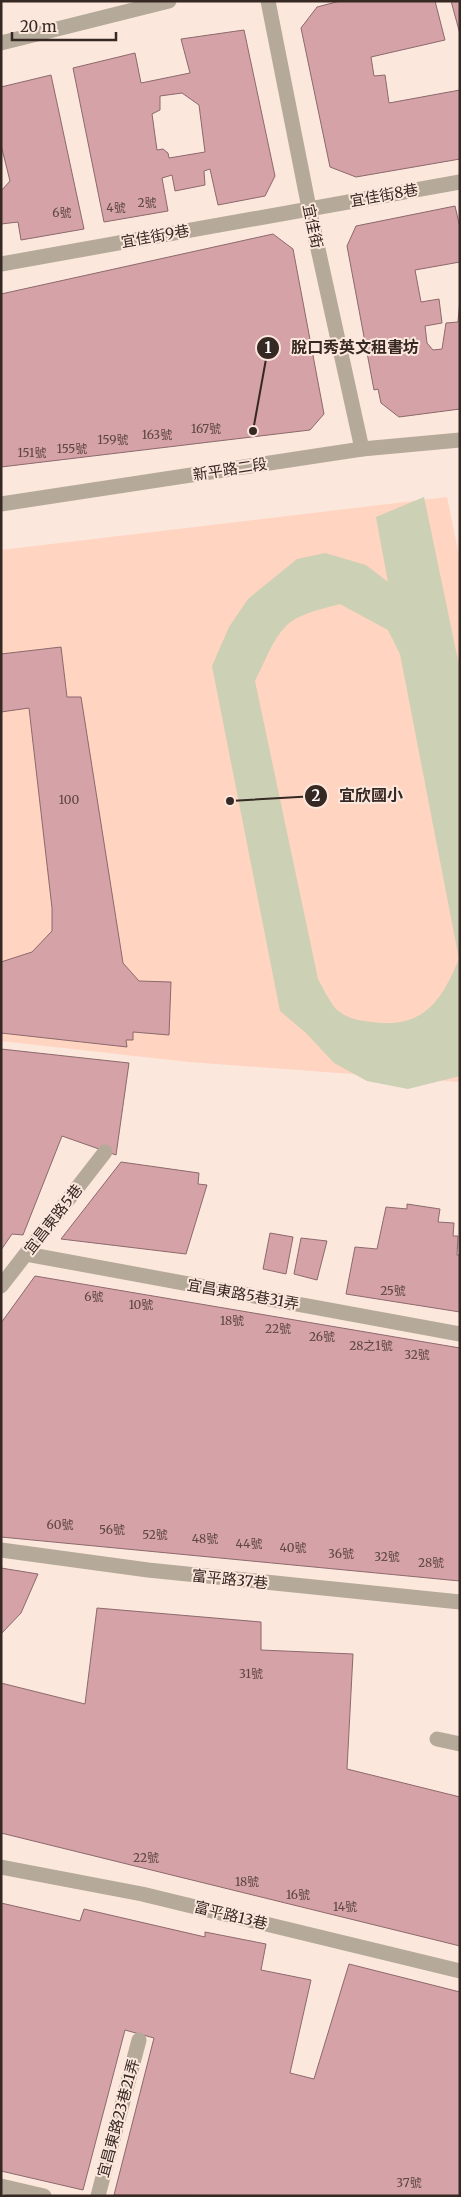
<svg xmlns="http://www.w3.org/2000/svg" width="461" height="2197" font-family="Merriweather,'Noto Sans TC',serif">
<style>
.built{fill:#ffd4c1}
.green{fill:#ccd0b4;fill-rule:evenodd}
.building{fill:#d4a2a7;stroke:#8c696c;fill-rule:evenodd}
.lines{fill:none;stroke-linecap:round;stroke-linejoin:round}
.service{stroke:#b5aa99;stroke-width:15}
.minor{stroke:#b5aa99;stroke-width:15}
.tertiary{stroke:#b5aa99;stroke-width:15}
.labels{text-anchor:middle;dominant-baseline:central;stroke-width:4;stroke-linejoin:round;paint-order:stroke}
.number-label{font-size:12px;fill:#5e4643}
.street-label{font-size:15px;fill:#362822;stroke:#fce7dd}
.leader{fill:none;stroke:#362822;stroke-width:2}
.callout-dot{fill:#362822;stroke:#fce7dd;stroke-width:2}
.mark-label{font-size:15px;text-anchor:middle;font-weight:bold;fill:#fff}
.callout-label{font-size:16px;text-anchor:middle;font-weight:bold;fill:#362822;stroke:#fce7dd;stroke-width:4;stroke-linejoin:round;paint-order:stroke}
</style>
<rect width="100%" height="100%" fill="#fce7dd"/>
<!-- built -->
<path class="built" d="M447,497L460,560V1082L189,1062L1,1041V550Z"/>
<!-- green -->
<path class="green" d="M424,497L460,670V1076L408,1089L367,1081L334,1063L306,1033L280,1011L212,666L229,627L248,599L297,559L325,553L366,565L388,582L376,517ZM340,604L388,630L400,654L459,959C441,1002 423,1029 372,1022C360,1021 345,1018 336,1009C329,1001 323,988 318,979L255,681C264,664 272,640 286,626C299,613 323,609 340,604Z"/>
<!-- building -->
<path class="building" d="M340,1H435L445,40L371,57L374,76L385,75L389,103L460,90V159L356,177L330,167L301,28L317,7Z
M451,1H460V34Z
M244,30L275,176L265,196L218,205L210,169L204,171L205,185L175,191L172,175L162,178L168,211L104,222L73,68L135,53L141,83L190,73L181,39ZM182,93L199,105L205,152L169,158L168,153L163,149L157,150L152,114L160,110V96Z
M51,75L84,229L21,240L18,222L1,224V191L10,181L1,145V87Z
M455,206L460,228V262L415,270L421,302L439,299L442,323L425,326L427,343L433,350L442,349L446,323L458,322L460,299V409L399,417L381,403L378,389L374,390L347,246L356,226Z
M273,234L293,249L324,414L310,430L1,467V294Z
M61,647L67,697H81L123,963L139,981L171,982L169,1035L133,1032V1040H126L127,1047L1,1033V962L32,952L52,931V908L29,708L1,712V654Z
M1,1049L129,1063L116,1155L62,1136L23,1235L12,1234L1,1250Z
M121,1162L199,1173L198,1184L207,1185L186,1254L61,1239Z
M407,1204L440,1209L438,1222L454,1223L453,1236H458L457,1255H460V1312L346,1294L355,1247L377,1249L386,1207L407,1209Z
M270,1233L293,1237L286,1274L263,1269Z
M301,1238L327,1241L317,1280L294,1274Z
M35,1276L460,1348V1581L1,1537V1323Z
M1,1568L38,1574L21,1613L1,1634Z
M97,1608L261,1622V1650L353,1654L347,1769L460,1797V1946L1,1833V1683L85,1704Z
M1,1903L80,1921L84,1909L205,1937V1932L266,1944L261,1970L311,1980L290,2073L314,2079L349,1964L460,1992V2196L114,2195L154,2038L125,2030L83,2190L1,2171Z"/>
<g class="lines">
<!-- service -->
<path class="service" d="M268,1L309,208L362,449
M1,264L460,182
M26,1254L460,1334
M1,1286L105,1152
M1,1550L148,1570L460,1602
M437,1739L460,1744
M1,1867L142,1894L460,1971
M1,2186L44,2196
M98,2196L139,2040"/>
<!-- minor -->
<path class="minor" d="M1,504L362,449L460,440"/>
<!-- tertiary -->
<path class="tertiary" d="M1,43L169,1"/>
</g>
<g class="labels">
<!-- number labels -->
<g class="number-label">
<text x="147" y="202">2號</text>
<text x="116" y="207">4號</text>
<text x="62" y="212">6號</text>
<text x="206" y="428">167號</text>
<text x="157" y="434">163號</text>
<text x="113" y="439">159號</text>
<text x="72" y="448">155號</text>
<text x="32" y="452">151號</text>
<text x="69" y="799">100</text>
<text x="393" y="1290">25號</text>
<text x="94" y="1296">6號</text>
<text x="141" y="1304">10號</text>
<text x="232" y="1320">18號</text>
<text x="278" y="1328">22號</text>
<text x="322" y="1336">26號</text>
<text x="371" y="1345">28之1號</text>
<text x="417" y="1354">32號</text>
<text x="60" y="1524">60號</text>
<text x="112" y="1529">56號</text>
<text x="155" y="1534">52號</text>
<text x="205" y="1538">48號</text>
<text x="249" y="1543">44號</text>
<text x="293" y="1547">40號</text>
<text x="341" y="1553">36號</text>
<text x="387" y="1556">32號</text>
<text x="431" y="1562">28號</text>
<text x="251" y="1673">31號</text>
<text x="146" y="1857">22號</text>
<text x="247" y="1881">18號</text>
<text x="298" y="1894">16號</text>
<text x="345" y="1906">14號</text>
<text x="409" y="2182">37號</text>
</g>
<!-- street labels -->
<g class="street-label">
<text transform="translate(384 195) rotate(-10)">宜佳街8巷</text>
<text transform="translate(313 226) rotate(78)">宜佳街</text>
<text transform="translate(155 236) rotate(-10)">宜佳街9巷</text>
<text transform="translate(230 469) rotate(-9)">新平路二段</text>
<text transform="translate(53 1219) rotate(-52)">宜昌東路5巷</text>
<text transform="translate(243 1294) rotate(10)">宜昌東路5巷31弄</text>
<text transform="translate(230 1579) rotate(6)">富平路37巷</text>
<text transform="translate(231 1915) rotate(14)">富平路13巷</text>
<text transform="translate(118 2118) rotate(-75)">宜昌東路23巷21弄</text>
</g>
</g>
<!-- callouts -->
<path class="leader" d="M253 431L268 348M230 801L316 796"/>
<g class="callout-dot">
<circle cx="253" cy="431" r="5"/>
<circle cx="230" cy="801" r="5"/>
<circle cx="268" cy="348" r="12"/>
<circle cx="316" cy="796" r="12"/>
</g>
<g class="mark-label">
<text x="268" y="353">1</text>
<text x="316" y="801">2</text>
</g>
<g class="callout-label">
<text x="355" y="353">脫口秀英文租書坊</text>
<text x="371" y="801">宜欣國小</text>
</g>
<!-- border -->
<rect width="461" height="2197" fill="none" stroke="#362822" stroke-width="5"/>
<!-- scale -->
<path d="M12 32v8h104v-8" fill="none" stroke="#362822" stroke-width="2.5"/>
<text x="20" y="32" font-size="15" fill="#362822" stroke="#fce7dd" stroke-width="4" paint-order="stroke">20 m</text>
</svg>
